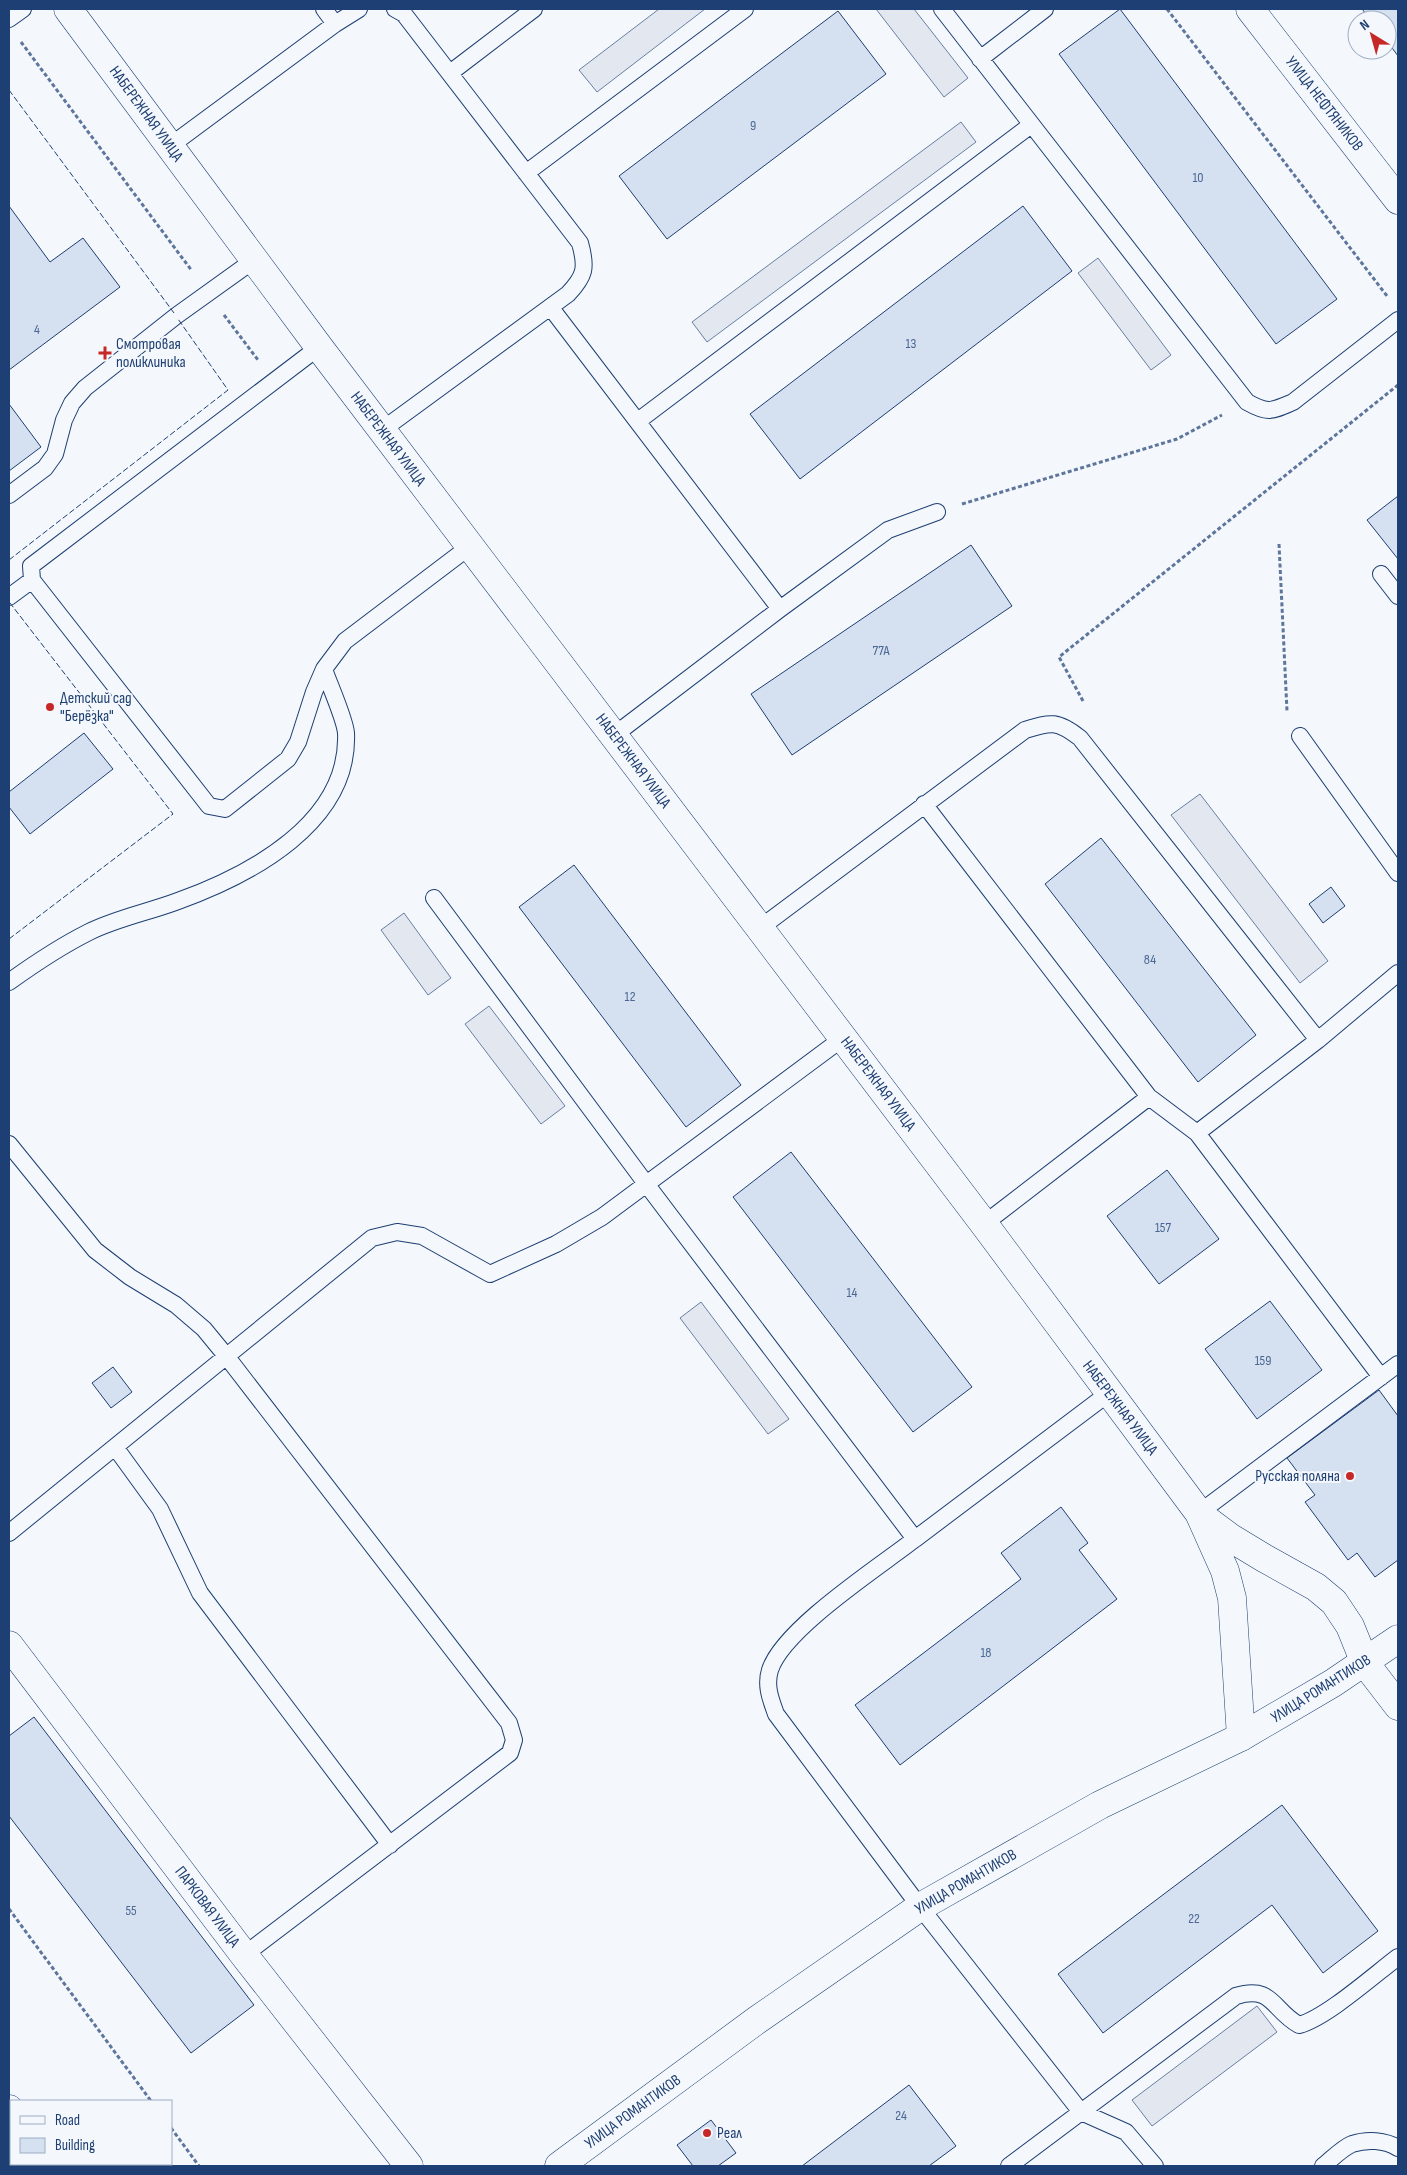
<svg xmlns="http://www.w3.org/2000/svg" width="1407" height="2175" font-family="'Sofia Sans Condensed',sans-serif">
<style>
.parking{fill:#e3e8f0;stroke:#687fa3}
.building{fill:#d5e0f0;stroke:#1d3f73}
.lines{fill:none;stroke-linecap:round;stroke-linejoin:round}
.lane-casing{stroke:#1d3f73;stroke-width:18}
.street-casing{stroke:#1d3f73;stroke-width:29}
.secondary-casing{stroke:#1d3f73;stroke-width:29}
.path{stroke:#5e769c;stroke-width:3;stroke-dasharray:4 2.5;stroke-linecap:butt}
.lane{stroke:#f4f7fb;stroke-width:16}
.street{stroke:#f4f7fb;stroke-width:28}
.secondary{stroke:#f4f7fb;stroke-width:28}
.fence{stroke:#1d3f73;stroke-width:1;stroke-dasharray:6 2.5;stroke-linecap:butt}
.poi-dot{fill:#c62828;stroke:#f4f7fb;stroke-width:2}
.labels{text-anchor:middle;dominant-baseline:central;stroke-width:4;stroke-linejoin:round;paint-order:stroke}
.number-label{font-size:14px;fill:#4b6792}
.street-label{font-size:16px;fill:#1d3f73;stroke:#f4f7fb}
.poi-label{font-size:16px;fill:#1d3f73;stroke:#f4f7fb;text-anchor:start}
</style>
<rect width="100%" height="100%" fill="#f4f7fb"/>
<!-- parking -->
<path class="parking" d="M659,9H705L597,92L579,70Z
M876,9H914L968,78L944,97Z
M961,122L976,142L707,342L692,322Z
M1098,258L1171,355L1151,370L1078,273Z
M1200,794L1328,961L1300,983L1171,815Z
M404,913L451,978L428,995L381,930Z
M489,1006L565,1106L541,1124L465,1024Z
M701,1302L789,1419L768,1434L680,1318Z
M1257,2006L1277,2032L1152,2126L1132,2100Z"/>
<!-- building -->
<path class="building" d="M1120,9L1337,299L1276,344L1059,54Z
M1362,9H1398V56L1387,41V20H1371Z
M838,11L886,74L667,239L619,176Z
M9,206L50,262L83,238L120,287L9,370Z
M1023,206L1072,271L800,479L750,414Z
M9,404L41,447L9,471Z
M1398,496V559L1367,520Z
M971,545L1012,606L792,755L751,694Z
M84,733L113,769L30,834L9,807V792Z
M1101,838L1256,1035L1198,1082L1045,884Z
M574,865L741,1085L686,1127L519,907Z
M1331,887L1345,906L1323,923L1309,904Z
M791,1152L972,1387L913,1432L733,1197Z
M1167,1170L1219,1239L1159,1284L1107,1216Z
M1270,1301L1322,1370L1257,1419L1205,1349Z
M113,1367L132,1392L111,1408L92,1383Z
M1379,1390L1398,1416V1560L1375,1577L1357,1553L1348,1560L1305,1502L1315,1495L1287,1458Z
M1061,1507L1088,1543L1079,1550L1117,1599L900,1765L855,1705L1021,1579L1001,1553Z
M34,1717L254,2005L191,2053L9,1816V1736Z
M1282,1805L1378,1931L1323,1973L1272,1905L1103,2033L1058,1974Z
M909,2085L956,2146L929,2166H802Z
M711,2120L736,2153L718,2166H693L677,2145Z"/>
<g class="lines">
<!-- lane casing -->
<g class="lane-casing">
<path id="lane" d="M324,9L335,24
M942,9L1247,402C1268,414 1272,411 1293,402L1398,320
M9,19L23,9
M980,59L1045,9
M450,73L534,9
M170,146L335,24L359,9
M526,173L745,9
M551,308L780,609
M319,347L31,566L32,580L209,806L225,809L288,759L298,742L314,692L324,669L345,641L469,547
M638,421L1031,125
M382,430L568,294C585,276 587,268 580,243L404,14L395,9
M9,495L45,468L55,454L64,420L72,403L85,388L176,316L254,260
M1381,574L1398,596
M9,597L32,580
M613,736L780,609L888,530L937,512
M1300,736L1398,873
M924,804L1149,1097
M434,898L647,1185L915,1539L1109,1393
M760,928L1025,730C1051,722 1057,720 1080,738L1318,1040L1197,1133
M9,982C34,964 61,946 89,932C117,918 149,912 178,901C250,875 350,823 346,733C345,719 329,684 324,669
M1318,1040L1398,973
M9,1144L95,1250L130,1277L176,1305L204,1329L227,1357L509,1723L514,1740L510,1753L244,1955
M984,1224L1149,1097L1197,1133L1381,1377
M115,1447L160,1509L200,1593L390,1845
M1199,1513L1398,1364
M9,1533L372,1238L397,1232L422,1236L490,1274L556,1244L602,1217L843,1038
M915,1539C879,1567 783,1629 770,1670C765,1686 771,1700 776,1714L920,1907L1081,2112L1126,2132L1155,2166
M1009,2166L1236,1996C1273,1985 1272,2010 1299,2025C1326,2018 1374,1975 1398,1957
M1323,2166C1331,2160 1342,2148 1352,2144C1367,2139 1385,2140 1398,2148"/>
</g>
<!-- street casing -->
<g class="street-casing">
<path id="street" d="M68,9L319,347L984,1224L1199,1513L1225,1571L1232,1598L1241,1737
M1204,1518L1231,1538L1264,1558L1316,1587L1334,1602L1350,1626L1365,1663L1398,1706
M9,1645L244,1955L409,2166"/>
</g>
<!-- secondary casing -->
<g class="secondary-casing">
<path id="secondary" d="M1250,9L1398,200
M9,2109L11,2112
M50,2164L52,2166
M559,2166L757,2020L920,1907L1100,1805L1241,1737L1333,1683L1398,1639"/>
</g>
<!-- path -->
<path class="path" d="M1167,9L1387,296
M21,42L192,271
M224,315L258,360
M962,504L1177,439L1222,415
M1279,544L1287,711
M1083,701L1059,657L1398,385
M9,1909L151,2101
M171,2128L199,2166"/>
<!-- lane -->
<use href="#lane" class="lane"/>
<!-- street -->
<use href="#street" class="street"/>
<!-- secondary -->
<use href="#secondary" class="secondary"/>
<!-- fence -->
<path class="fence" d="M9,90L174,313
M9,560L228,390L178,319
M9,939L173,814L10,603"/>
</g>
<!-- markers -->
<g class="poi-dot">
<path d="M102.5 345.5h5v5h5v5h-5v5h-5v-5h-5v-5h5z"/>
<circle cx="50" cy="707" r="5"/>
<circle cx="1350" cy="1476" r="5"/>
<circle cx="707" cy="2133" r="5"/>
</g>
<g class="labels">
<!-- number labels -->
<g class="number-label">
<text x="753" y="125">9</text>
<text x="1198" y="177">10</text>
<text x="37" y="329">4</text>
<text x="911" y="343">13</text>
<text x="881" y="650">77А</text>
<text x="1150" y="959">84</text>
<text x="630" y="996">12</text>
<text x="1163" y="1227">157</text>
<text x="852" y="1292">14</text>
<text x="1263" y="1360">159</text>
<text x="986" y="1652">18</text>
<text x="131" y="1910">55</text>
<text x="1194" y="1918">22</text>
<text x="901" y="2115">24</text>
</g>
<!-- street labels -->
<g class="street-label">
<text transform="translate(1324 104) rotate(52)">УЛИЦА НЕФТЯНИКОВ</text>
<text transform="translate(146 114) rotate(54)">НАБЕРЕЖНАЯ УЛИЦА</text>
<text transform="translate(388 439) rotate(53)">НАБЕРЕЖНАЯ УЛИЦА</text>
<text transform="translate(633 761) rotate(53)">НАБЕРЕЖНАЯ УЛИЦА</text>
<text transform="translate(878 1084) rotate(53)">НАБЕРЕЖНАЯ УЛИЦА</text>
<text transform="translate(1120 1408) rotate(53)">НАБЕРЕЖНАЯ УЛИЦА</text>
<text transform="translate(1321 1689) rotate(-32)">УЛИЦА РОМАНТИКОВ</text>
<text transform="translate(966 1882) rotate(-30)">УЛИЦА РОМАНТИКОВ</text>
<text transform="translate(207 1907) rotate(53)">ПАРКОВАЯ УЛИЦА</text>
<text transform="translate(633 2112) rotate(-36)">УЛИЦА РОМАНТИКОВ</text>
</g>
<!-- poi labels -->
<g class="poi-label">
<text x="116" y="344">Смотровая<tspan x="116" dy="18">поликлиника</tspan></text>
<text x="60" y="698">Детский сад<tspan x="60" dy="18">"Берёзка"</tspan></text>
<text x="1340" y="1476" text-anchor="end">Русская поляна</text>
<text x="717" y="2133">Реал</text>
</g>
</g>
<!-- border -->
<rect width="1407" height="2175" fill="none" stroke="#1d3f73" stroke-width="20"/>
<!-- legend -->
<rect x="10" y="2100" width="162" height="65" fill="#f4f7fb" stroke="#9eadc5"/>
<rect x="20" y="2116" width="25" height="8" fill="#f4f7fb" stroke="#9eadc5"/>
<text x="55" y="2125" font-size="15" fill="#1d3f73">Road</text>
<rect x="20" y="2138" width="25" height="15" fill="#d5e0f0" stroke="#9eadc5"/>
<text x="55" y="2150" font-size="15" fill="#1d3f73">Building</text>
<!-- north arrow -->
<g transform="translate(1372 35) rotate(323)"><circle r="24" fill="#f4f7fb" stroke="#9eadc5"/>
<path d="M0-4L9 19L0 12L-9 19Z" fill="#c62828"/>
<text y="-8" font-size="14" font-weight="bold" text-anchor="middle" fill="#1d3f73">N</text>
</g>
</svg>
